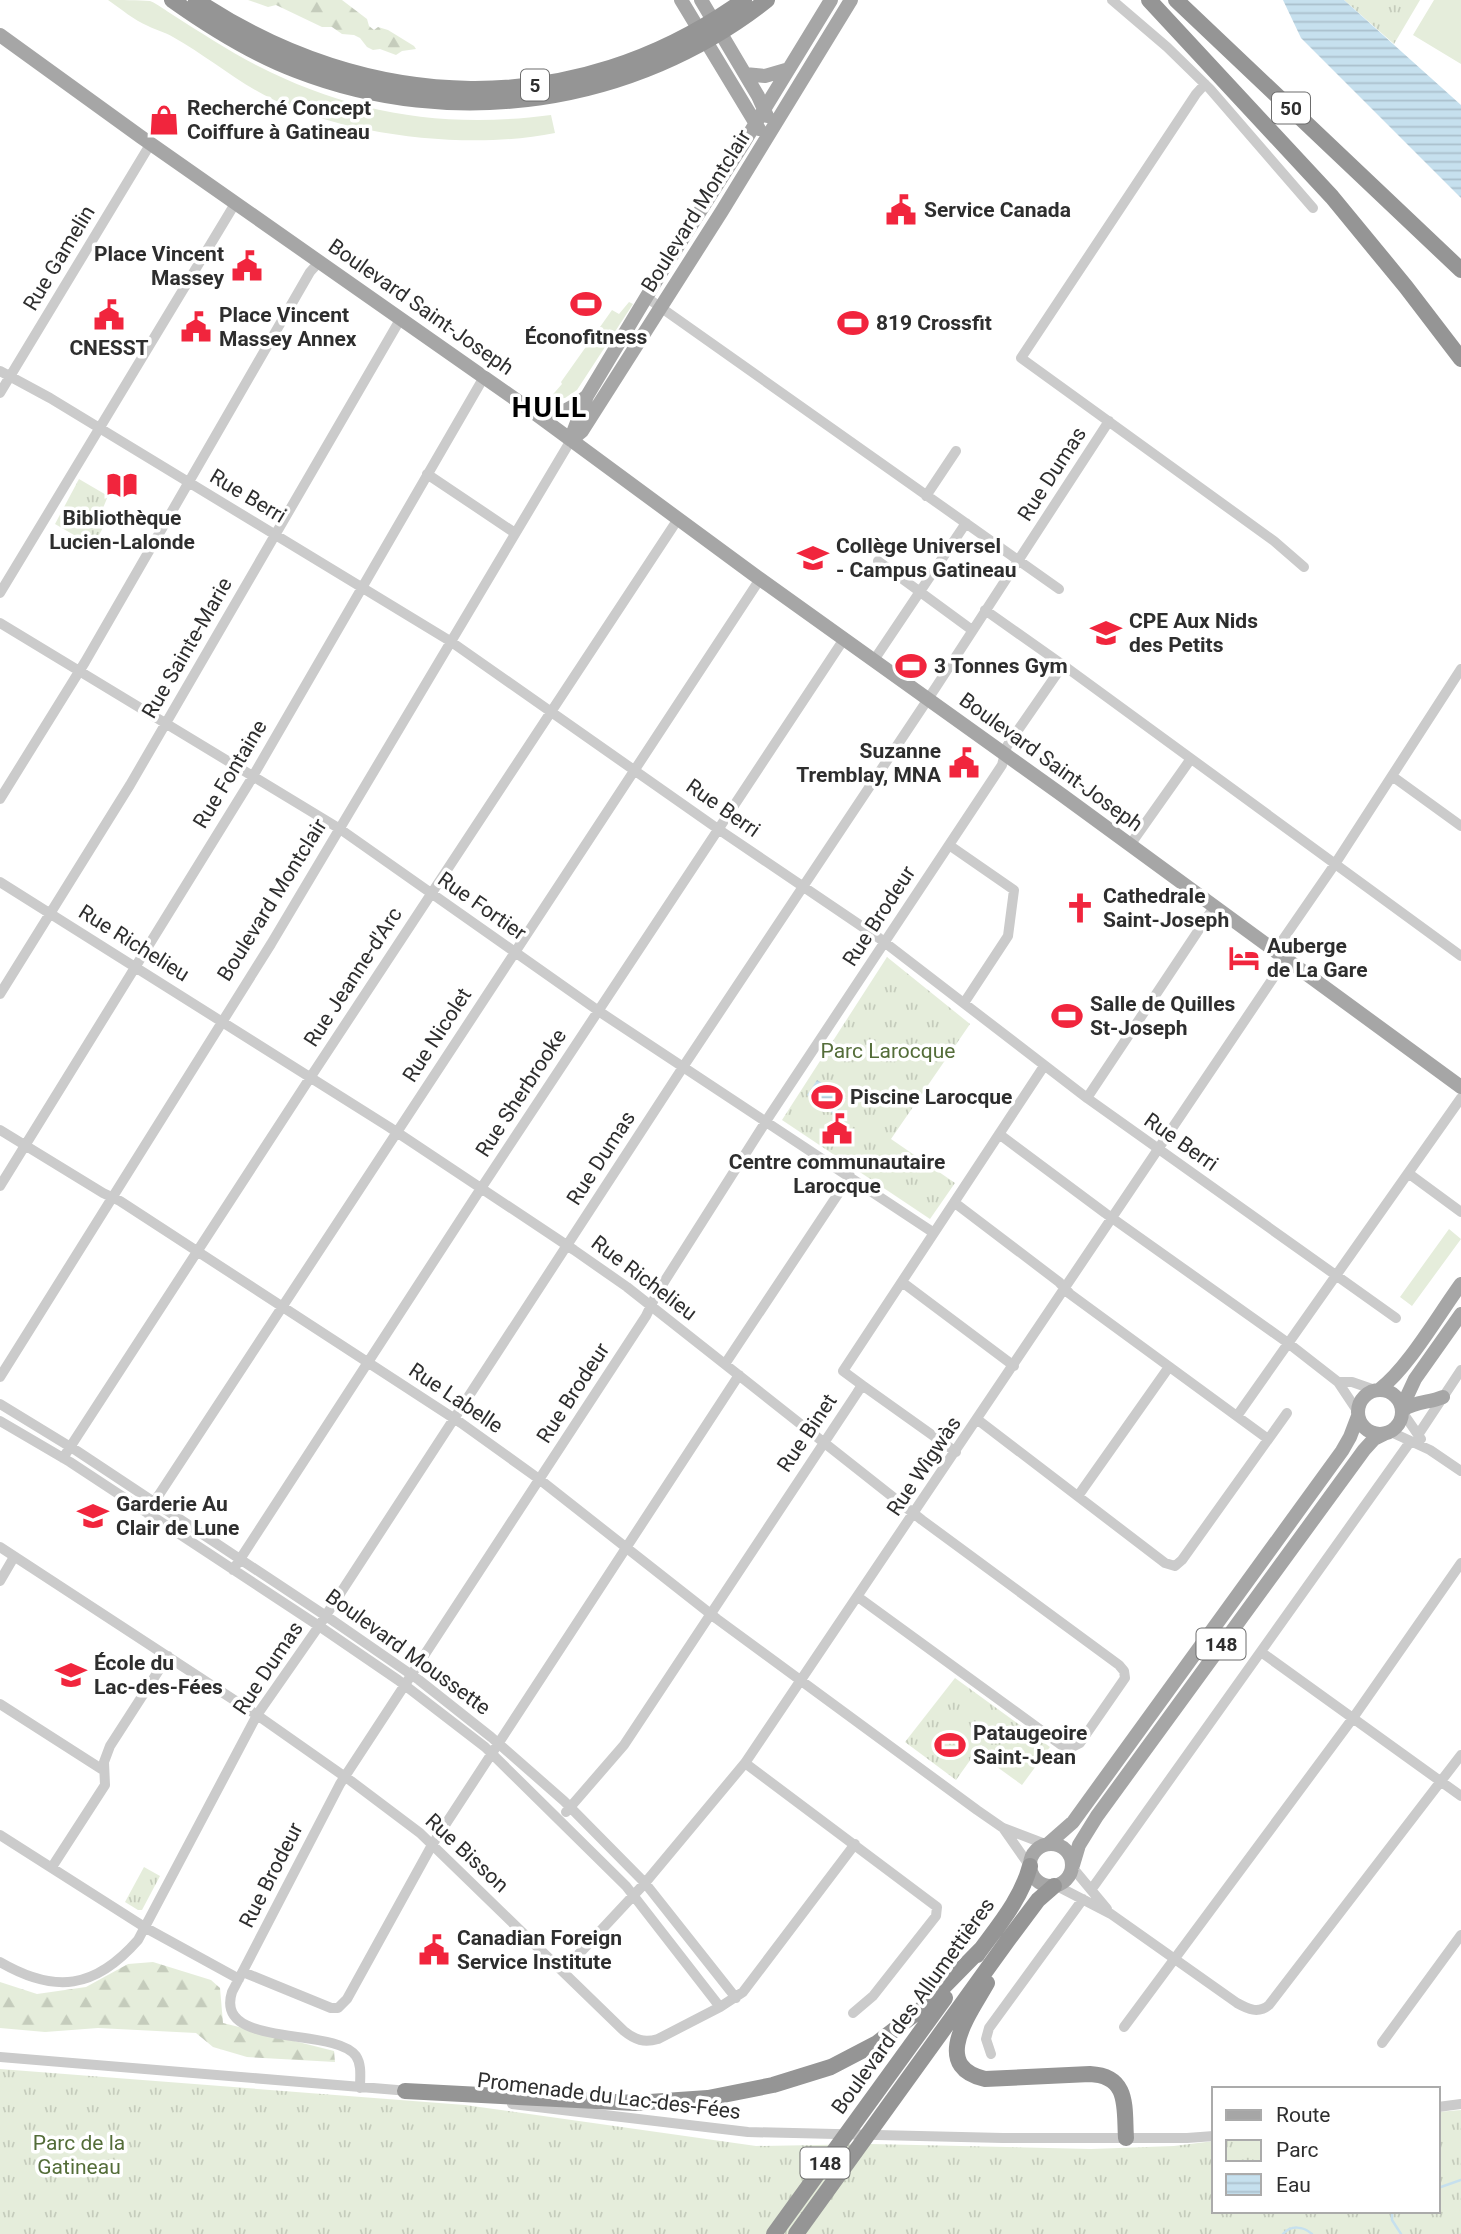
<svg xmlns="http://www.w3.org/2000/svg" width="1461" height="2234" font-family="Roboto,sans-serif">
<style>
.green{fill:#e5eddb}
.forest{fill:url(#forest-firs)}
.park{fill:url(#park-tufts)}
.water{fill:url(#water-rules)}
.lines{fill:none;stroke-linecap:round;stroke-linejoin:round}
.stream{stroke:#c6e0ee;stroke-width:2.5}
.minor{stroke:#cbcbcb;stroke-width:10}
.major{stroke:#a6a6a6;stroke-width:14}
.highway{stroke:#959595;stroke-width:16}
.labels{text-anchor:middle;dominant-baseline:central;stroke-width:7;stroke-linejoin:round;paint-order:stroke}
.shield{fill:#fff;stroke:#6d6d6d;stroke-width:2}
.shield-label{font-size:19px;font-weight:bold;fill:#2e2e2e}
.poi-label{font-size:21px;font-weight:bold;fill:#2e2e2e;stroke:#fff;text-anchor:start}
.street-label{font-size:21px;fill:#2e2e2e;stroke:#fff}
.park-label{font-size:21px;fill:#546d39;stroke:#fff}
.district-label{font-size:28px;font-weight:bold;letter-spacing:2px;fill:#000;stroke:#fff}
</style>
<defs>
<pattern id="forest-firs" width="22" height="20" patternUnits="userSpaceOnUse" patternTransform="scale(1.75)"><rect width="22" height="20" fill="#e5eddb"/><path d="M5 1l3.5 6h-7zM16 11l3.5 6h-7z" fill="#c5ccbc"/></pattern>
<pattern id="park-tufts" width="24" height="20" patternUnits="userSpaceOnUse" patternTransform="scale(1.75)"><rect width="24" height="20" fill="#e5eddb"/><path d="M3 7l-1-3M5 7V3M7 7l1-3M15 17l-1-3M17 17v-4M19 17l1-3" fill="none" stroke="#c5ccbc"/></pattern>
<pattern id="water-rules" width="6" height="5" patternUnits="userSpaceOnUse" patternTransform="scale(1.75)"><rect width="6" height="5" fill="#c6e0ee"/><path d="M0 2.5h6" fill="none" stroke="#aac0cc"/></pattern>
</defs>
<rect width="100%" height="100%" fill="#fff"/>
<!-- green -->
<path class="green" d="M108,0C120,0 139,0 150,1C158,4 166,11 173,15C200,32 227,50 256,65C351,114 445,129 551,115L555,133C474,150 348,137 272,99C237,82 207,56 173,37C165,32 156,30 148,26C134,20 121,9 108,0Z
M1434,0H1461V64L1413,35Z
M629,302L633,304L577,390L565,398L548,400L562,384L561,382L612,310L619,314Z
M1449,1229L1461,1239L1412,1306L1400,1297Z"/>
<!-- forest -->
<path class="forest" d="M248,0H342L367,19L369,26L374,30L378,27L388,30L414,46L416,49L402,51L396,55L380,49L373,50L367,47L360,38L354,35L342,34L332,27H322L276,5L268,7Z
M153,1962L211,1980L220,1988L223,2023L334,2051L335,2062L247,2057L213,2047L196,2033L98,2028L45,2032L0,2028V1982L37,1994L86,1987L128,1964Z"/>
<!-- park -->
<path class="park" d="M1344,0H1420L1394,44Z
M79,479L108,496L103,508L111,513L93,546L55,524Z
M887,957L970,1024L891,1139L955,1183L930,1219L782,1120Z
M955,1678L1050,1747L1022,1785L993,1764L998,1757L981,1745L956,1780L905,1742Z
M144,1867L160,1876L142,1910H138L125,1902Z
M0,2069L465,2105L756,2146L871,2144L1091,2149L1174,2146L1214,2141V2211H1438V2112L1461,2110V2234H0Z"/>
<!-- water -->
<path class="water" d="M1283,0H1344L1461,105V198L1301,38Z
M817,1080L846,1098L835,1115L807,1095Z"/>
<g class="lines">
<!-- stream -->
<path class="stream" d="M1438,2188L1461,2180
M1392,2211V2220L1401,2234
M1283,2234C1291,2225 1303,2226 1312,2234"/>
<!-- minor -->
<path class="minor" d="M1112,0L1167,47L1210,89L1313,208
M1205,84L1196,94L1021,358L1274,541L1304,567
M646,297L1059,589
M0,371L50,398L450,641L718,829L879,938L1087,1098L1396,1318
M0,393L151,143
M427,474L515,533
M926,496L956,451
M878,561L972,630
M0,593L236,202
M985,610L1063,665L1461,956
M0,623L340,829L603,1014L934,1233
M874,660L966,523
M1392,776L1461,826
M0,799L85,662L310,272L320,261
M949,845L1014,890L1008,936L964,1003
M1130,845L1190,760
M0,882L389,1127L574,1250L627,1287L922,1520L1119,1665L1124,1671L1125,1678L1080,1743L1072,1747H1064L858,1597
M1275,951L1335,864L1461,669
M0,994L130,785L401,318
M1087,1098L1214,907
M0,1130L103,1193L120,1201L461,1423L539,1479L717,1619L977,1810L1003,1828L1045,1844
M999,1134L1105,1213L1288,1343L1338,1382L1358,1412
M1408,1173L1461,1212
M0,1186L249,783L484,377
M955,1203L1059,1282L1070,1294L1268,1439
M902,1282L1014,1366
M725,1364L850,1176
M0,1377L271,944L571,440
M1338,1382H1352L1375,1390
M862,1385L956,1452
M0,1404L77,1451L332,1620L419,1680L491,1737L564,1801L645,1883L736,1998
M1403,1413L1421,1439
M1237,1416L1461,1098
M978,1420L1165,1563L1175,1566L1182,1560L1287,1413
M0,1421L70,1462L319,1626L398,1680L485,1747L626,1886L720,2007
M1391,1432L1430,1450L1461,1471
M1418,1435L1461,1370
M63,1458L306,1084L678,519
M1078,1496L1169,1367
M147,1513L760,579
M0,1547L257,1715L351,1781L420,1833L624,2031C635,2040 644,2043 658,2039L720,2007L743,1992L855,1844
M233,1570L474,1199L844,639
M0,1581L14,1557
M1261,1652L1461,1796
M0,1704L103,1770
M745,1763L937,1907L936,1916L873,1996L853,2013
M566,1812L624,1745L857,1393L862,1385L843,1371L1044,1066
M1003,1828L1029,1865
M0,1835L146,1928L239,1979
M52,1867L105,1785L104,1762L110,1746L168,1656
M1072,1867L1107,1909
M1057,1886L1111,1914L1237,2003C1248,2009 1258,2014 1269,2005L1461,1755
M1091,1890L1410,1442
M0,1962C55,1994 95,1989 138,1940L257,1715L319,1626L687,1061L936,687L1109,421
M563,1971L645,1883L745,1763L1286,959
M243,1972L331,2008H338L347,1999L432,1845L739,1375
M1124,2027L1353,1718L1461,1563
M1382,2043L1461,1935
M991,2054L986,2039L989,2028L1083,1899
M0,2057L409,2091
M360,2088C360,2077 362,2065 356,2056C334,2026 214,2049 232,1992L340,1784L646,1316L657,1293L770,1115L1002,765L1007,746L1063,665
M512,2104L748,2132L1003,2138H1187L1214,2136
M1438,2107L1461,2104"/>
<!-- major -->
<path class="major" d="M681,0L759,129
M701,0L758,96L767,116
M0,35L141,137L525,406L753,574L1062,795L1461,1087
M745,74L765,76L789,69
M535,410C557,417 569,411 586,397
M571,438L587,396L662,271L743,144L831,0
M571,440L582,431L722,211L851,0
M1380,1389C1408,1368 1439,1314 1461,1284
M1358 1412a22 22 0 1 1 44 0a22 22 0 1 1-44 0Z
M1402,1407L1415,1379L1461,1314
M1403,1410C1416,1401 1429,1403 1443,1397
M1030 1865a21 21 0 1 1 42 0a21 21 0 1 1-42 0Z
M1048,1844L1073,1822L1342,1451L1350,1437L1358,1416
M1073,1865L1079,1845L1097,1816L1364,1450L1374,1439L1384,1434"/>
<!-- highway -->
<path class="highway" d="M172,0C210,27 251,53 296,70C453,131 634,105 767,0
M196,0C368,115 574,122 744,0
M1149,0L1332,197L1406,287L1461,359
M1176,0L1461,270
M977,1955C997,1927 1021,1900 1030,1866
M987,1983C971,2012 929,2066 985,2079L1090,2074C1130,2076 1124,2108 1126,2138
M405,2091L635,2103L708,2098L773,2085L831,2067L877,2043L924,2007L982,1948
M774,2234L945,1998
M796,2234L1008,1940L1038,1900L1054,1886"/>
</g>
<!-- icons -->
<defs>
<g id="shop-bare" transform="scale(2.415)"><path d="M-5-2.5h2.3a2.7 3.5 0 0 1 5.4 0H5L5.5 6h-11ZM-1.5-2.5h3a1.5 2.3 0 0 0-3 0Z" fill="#f1253d" stroke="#fff" stroke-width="2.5" paint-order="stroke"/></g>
<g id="civic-bare" transform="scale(2.415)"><path d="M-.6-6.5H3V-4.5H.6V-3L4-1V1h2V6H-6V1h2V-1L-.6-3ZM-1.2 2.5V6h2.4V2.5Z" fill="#f1253d" stroke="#fff" stroke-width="2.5" paint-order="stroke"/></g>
<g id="stadium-bare" transform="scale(2.415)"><path d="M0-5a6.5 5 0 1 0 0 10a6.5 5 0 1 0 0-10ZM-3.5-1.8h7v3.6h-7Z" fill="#f1253d" stroke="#fff" stroke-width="2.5" paint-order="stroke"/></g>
<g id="library-bare" transform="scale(2.415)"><path d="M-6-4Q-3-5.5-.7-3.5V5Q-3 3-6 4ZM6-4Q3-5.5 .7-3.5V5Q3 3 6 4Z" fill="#f1253d" stroke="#fff" stroke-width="2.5" paint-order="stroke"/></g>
<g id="university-bare" transform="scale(2.415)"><path d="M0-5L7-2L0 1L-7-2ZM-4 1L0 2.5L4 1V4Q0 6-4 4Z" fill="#f1253d" stroke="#fff" stroke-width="2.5" paint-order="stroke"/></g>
<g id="school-bare" transform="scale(2.415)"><path d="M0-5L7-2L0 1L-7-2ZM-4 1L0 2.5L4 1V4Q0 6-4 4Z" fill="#f1253d" stroke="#fff" stroke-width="2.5" paint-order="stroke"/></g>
<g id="church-bare" transform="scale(2.415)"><path d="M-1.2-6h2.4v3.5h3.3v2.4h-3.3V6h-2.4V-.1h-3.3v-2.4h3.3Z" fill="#f1253d" stroke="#fff" stroke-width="2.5" paint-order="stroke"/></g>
<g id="hotel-bare" transform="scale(2.415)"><path d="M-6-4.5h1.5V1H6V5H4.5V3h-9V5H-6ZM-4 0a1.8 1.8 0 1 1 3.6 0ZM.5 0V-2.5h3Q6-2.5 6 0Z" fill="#f1253d" stroke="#fff" stroke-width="2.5" paint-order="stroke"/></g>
</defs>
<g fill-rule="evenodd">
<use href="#shop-bare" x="164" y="120"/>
<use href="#civic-bare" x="901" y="210"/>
<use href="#civic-bare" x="247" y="266"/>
<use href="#stadium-bare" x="586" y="304"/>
<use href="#civic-bare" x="109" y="315"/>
<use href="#stadium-bare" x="853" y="323"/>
<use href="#civic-bare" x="196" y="327"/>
<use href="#library-bare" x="122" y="485"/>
<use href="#university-bare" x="813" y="558"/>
<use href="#school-bare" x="1106" y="633"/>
<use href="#stadium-bare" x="911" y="666"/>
<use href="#civic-bare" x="964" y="763"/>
<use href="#church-bare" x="1080" y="908"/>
<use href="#hotel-bare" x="1244" y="958"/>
<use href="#stadium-bare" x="1067" y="1016"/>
<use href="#stadium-bare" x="827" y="1097"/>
<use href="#civic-bare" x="837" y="1129"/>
<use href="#school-bare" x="93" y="1516"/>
<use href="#school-bare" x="71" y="1675"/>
<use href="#stadium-bare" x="950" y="1745"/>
<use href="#civic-bare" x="434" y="1950"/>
</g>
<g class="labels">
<!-- shield labels -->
<g class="shield">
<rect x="521" y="69.5" width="28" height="31" rx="5"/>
<rect x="1272" y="92.5" width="38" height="31" rx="5"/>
<rect x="1196.5" y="1628.5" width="49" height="31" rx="5"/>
<rect x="800.5" y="2147.5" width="49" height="31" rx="5"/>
</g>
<g class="shield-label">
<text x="535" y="85">5</text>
<text x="1291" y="108">50</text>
<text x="1221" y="1644">148</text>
<text x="825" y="2163">148</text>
</g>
<!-- poi labels -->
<g class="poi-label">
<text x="187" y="108">Recherché Concept<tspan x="187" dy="24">Coiffure à Gatineau</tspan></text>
<text x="924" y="210">Service Canada</text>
<text x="224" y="254" text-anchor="end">Place Vincent<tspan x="224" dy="24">Massey</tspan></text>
<text x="219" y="315">Place Vincent<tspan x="219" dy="24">Massey Annex</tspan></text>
<text x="876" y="323">819 Crossfit</text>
<text x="586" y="337" text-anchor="middle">Éconofitness</text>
<text x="109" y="348" text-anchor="middle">CNESST</text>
<text x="122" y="518" text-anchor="middle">Bibliothèque<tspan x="122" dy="24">Lucien-Lalonde</tspan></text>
<text x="836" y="546">Collège Universel<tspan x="836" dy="24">- Campus Gatineau</tspan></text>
<text x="1129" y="621">CPE Aux Nids<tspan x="1129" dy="24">des Petits</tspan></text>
<text x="934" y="666">3 Tonnes Gym</text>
<text x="941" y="751" text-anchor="end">Suzanne<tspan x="941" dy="24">Tremblay, MNA</tspan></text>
<text x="1103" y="896">Cathedrale<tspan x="1103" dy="24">Saint-Joseph</tspan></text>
<text x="1267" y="946">Auberge<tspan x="1267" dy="24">de La Gare</tspan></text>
<text x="1090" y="1004">Salle de Quilles<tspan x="1090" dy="24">St-Joseph</tspan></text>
<text x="850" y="1097">Piscine Larocque</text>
<text x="837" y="1162" text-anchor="middle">Centre communautaire<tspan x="837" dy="24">Larocque</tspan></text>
<text x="116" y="1504">Garderie Au<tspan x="116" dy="24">Clair de Lune</tspan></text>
<text x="94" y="1663">École du<tspan x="94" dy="24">Lac-des-Fées</tspan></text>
<text x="973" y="1733">Pataugeoire<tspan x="973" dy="24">Saint-Jean</tspan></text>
<text x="457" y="1938">Canadian Foreign<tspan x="457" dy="24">Service Institute</tspan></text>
</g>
<!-- street labels -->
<g class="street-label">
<text transform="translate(696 211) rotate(-58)">Boulevard Montclair</text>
<text transform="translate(59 258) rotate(-59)">Rue Gamelin</text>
<text transform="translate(421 307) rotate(35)">Boulevard Saint-Joseph</text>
<text transform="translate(1052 474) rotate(-57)">Rue Dumas</text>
<text transform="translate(248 496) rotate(31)">Rue Berri</text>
<text transform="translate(187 648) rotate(-60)">Rue Sainte-Marie</text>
<text transform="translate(1051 762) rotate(36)">Boulevard Saint-Joseph</text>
<text transform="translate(230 774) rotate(-59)">Rue Fontaine</text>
<text transform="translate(723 808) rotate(35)">Rue Berri</text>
<text transform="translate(272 900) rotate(-58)">Boulevard Montclair</text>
<text transform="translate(482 906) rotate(35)">Rue Fortier</text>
<text transform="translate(879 916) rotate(-57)">Rue Brodeur</text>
<text transform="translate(134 943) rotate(32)">Rue Richelieu</text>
<text transform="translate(353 977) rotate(-57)">Rue Jeanne-d'Arc</text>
<text transform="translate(437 1035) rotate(-57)">Rue Nicolet</text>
<text transform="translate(521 1093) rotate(-57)">Rue Sherbrooke</text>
<text transform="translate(1181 1142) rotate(35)">Rue Berri</text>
<text transform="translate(601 1158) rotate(-57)">Rue Dumas</text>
<text transform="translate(644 1278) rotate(37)">Rue Richelieu</text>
<text transform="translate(573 1393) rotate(-57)">Rue Brodeur</text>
<text transform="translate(456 1398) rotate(34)">Rue Labelle</text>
<text transform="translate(807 1433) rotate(-56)">Rue Binet</text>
<text transform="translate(924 1466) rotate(-56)">Rue Wìgwàs</text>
<text transform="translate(408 1652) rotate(36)">Boulevard Moussette</text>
<text transform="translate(268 1668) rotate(-56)">Rue Dumas</text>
<text transform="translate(467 1853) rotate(43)">Rue Bisson</text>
<text transform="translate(271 1875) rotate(-63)">Rue Brodeur</text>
<text transform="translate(913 2006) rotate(-54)">Boulevard des Allumettières</text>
<text transform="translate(609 2096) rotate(7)">Promenade du Lac-des-Fées</text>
</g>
<!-- park labels -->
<g class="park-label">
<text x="888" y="1051">Parc Larocque</text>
<text x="79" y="2143">Parc de la<tspan x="79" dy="24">Gatineau</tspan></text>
</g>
<!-- district labels -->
<g class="district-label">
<text x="550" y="407">HULL</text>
</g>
</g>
<!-- legend -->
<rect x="1212" y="2087" width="228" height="126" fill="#ffffff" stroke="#ababab" stroke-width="2"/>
<rect x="1226" y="2110" width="35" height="10" fill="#a6a6a6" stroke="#ababab" stroke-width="2"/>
<text x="1276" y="2122" font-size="21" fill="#2e2e2e">Route</text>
<rect x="1226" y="2140" width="35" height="21" fill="url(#park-tufts)" stroke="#ababab" stroke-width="2"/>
<text x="1276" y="2157" font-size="21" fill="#2e2e2e">Parc</text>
<rect x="1226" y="2174" width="35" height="21" fill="url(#water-rules)" stroke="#ababab" stroke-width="2"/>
<text x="1276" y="2192" font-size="21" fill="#2e2e2e">Eau</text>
</svg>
